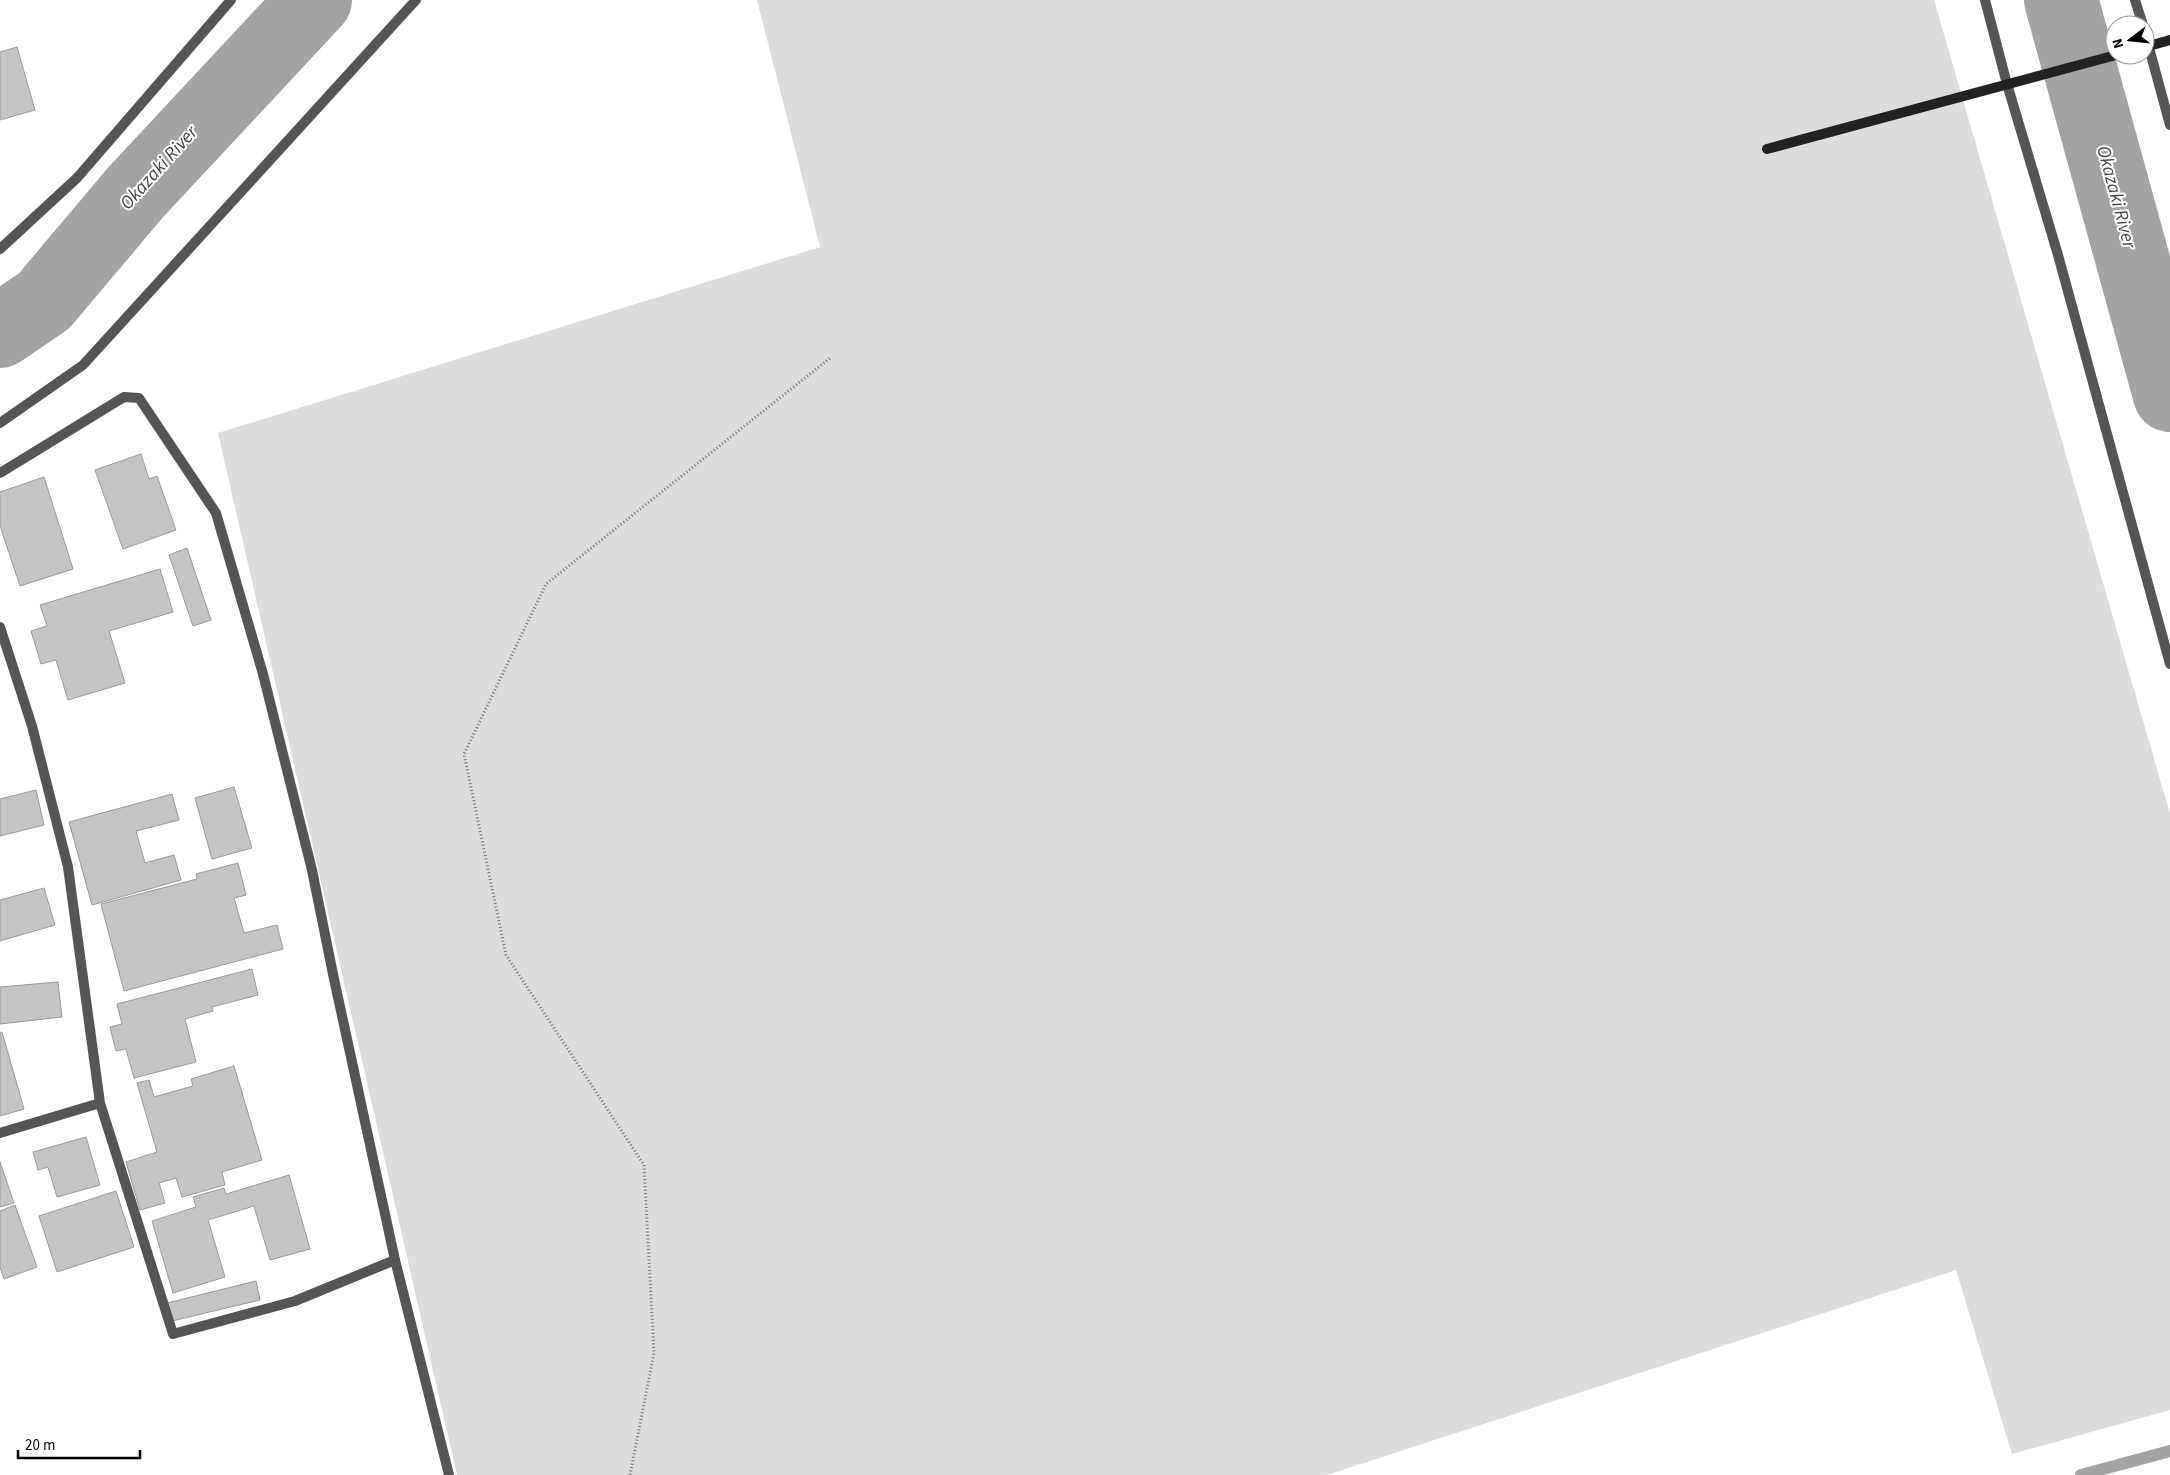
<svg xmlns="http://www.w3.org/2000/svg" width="2170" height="1475" font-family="'Source Sans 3',sans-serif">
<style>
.green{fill:#dcdcdc}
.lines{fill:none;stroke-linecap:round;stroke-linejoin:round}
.stream{stroke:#a3a3a3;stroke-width:12}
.river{stroke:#a3a3a3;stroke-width:74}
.building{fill:#c4c4c4;stroke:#999}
.path{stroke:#777;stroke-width:3;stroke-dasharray:1 2.5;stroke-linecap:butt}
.street{stroke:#555;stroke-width:10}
.secondary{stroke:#222;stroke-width:10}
.labels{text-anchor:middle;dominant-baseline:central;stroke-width:4;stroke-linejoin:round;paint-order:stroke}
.water-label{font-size:19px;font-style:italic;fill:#444;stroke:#fff}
</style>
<rect width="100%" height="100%" fill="#fff"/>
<!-- green -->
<path class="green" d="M757,0H1934L2170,814V1410L2012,1454L1956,1270L1327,1475H457L218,433L820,247Z"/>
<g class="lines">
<!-- stream -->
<path class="stream" d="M2081,1475L2170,1451"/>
<!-- river -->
<path class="river" d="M2061,0L2170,395
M0,331L44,301L135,193L315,0"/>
</g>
<!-- building -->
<path class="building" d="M17,47L35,110L0,120V52Z
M141,454L149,479L157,476L176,530L123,549L95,470Z
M44,477L73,569L20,586L0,526V492Z
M187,548L211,620L193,626L169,555Z
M160,569L173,612L109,631L125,683L68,700L56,660L41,664L31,631L47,626L40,605Z
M234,787L252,848L212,859L195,798Z
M36,790L44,825L0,836V799Z
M172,794L179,820L136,831L145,863L174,855L181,880L92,905L69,822Z
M238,863L246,895L234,898L244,933L277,925L283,949L124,991L101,904L197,879L196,874Z
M44,888L55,925L0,941V900Z
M252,969L258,995L212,1007L213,1011L185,1019L196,1062L134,1078L126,1049L116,1051L110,1027L122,1024L117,1004Z
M58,982L62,1017L0,1024V987Z
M2,1032L24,1109L0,1116V1033Z
M234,1066L262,1160L222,1172L225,1185L182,1197L176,1178L159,1183L165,1203L140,1210L126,1162L157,1152L137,1083L149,1080L154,1097L193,1086L191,1079Z
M86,1137L100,1185L57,1197L48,1167L38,1170L33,1152Z
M0,1162L14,1203L0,1207Z
M289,1175L310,1249L270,1260L254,1206L208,1220L225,1277L173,1293L152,1221L196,1207L193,1197L224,1188L226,1194Z
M116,1191L134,1247L57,1272L39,1216Z
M15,1205L37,1267L4,1279L0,1267V1211Z
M256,1281L260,1300L172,1321L167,1303Z"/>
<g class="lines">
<!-- path -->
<path class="path" d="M630,1475L654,1353L644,1165L506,955L464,754L546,584L830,358"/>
<!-- street -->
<path class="street" d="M1985,0L2007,84L2058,255L2170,664
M2135,0L2143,25
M2145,33L2170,125
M0,249L77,178L231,0
M0,423L83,365L416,0
M0,473L124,397L139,398L216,513L263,674L312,870L334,979L395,1260L449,1475
M0,627L32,726L68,867L100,1103L173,1334L295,1301L395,1260
M0,1133L100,1103"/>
<!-- secondary -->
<path class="secondary" d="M2145,47L2170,40
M1767,149L2116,55"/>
</g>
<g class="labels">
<!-- water labels -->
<g class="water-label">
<text transform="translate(159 168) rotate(-48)">Okazaki River</text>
<text transform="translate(2116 197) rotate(75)">Okazaki River</text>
</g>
</g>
<!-- north arrow -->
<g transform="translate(2130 40) rotate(254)"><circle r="24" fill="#ffffff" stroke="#999999"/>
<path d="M0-4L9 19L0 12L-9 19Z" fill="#000000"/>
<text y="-8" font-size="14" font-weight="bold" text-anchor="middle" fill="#000000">N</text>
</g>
<!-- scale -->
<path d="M18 1450v8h122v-8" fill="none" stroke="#000000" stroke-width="2.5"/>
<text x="25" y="1450" font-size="15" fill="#000000" stroke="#ffffff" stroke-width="4" paint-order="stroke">20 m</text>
</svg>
